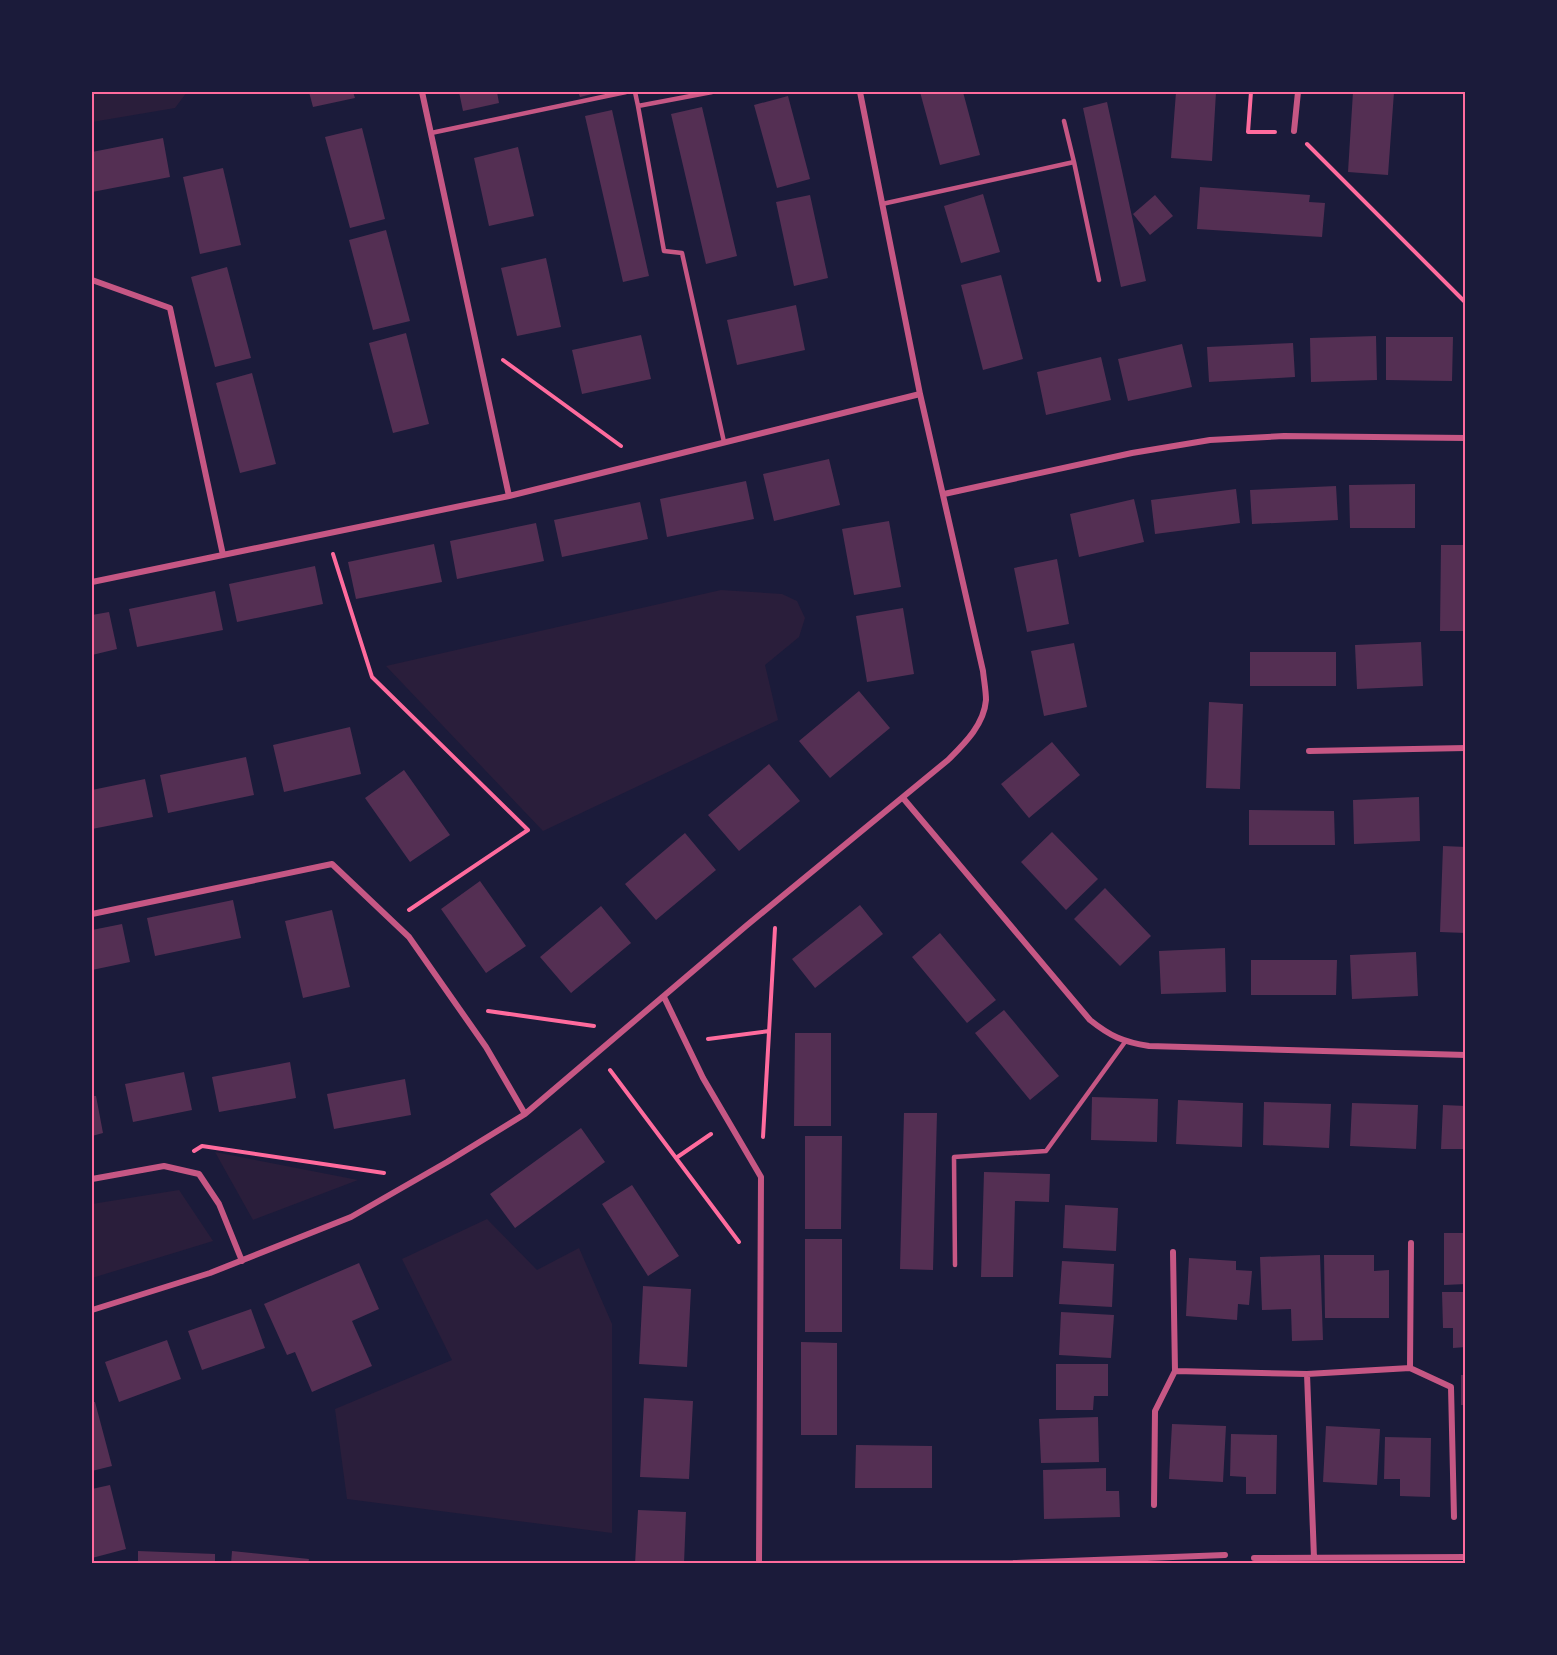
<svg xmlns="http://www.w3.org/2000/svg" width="1557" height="1655" font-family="'PT Sans Narrow',sans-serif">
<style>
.green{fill:#2a1e3b}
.building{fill:#542f53}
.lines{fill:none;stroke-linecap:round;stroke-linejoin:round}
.path{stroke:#ff6b9d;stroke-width:4}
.service{stroke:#c65784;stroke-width:4.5}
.minor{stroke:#c65784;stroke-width:6}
.neatline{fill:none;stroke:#ff6b9d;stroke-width:2}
</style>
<rect width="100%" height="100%" fill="#1b1b3a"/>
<!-- green -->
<path class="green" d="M92,92H187L175,108L92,122Z
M721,590L782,594L797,601L805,618L799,637L765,665L778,720L543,831L386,666Z
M215,1152L358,1180L253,1220Z
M179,1190L213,1241L92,1278V1204Z
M487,1219L537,1270L579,1248L612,1324V1533L347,1499L335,1409L452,1360L402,1259Z"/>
<!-- building -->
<path class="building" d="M309,92H353L355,98L313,107Z
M459,92H497L499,103L463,111Z
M578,92H600L580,97Z
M920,92H963L980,155L940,165Z
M1176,92H1216L1212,161L1171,158Z
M1353,92H1394L1388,175L1348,172Z
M788,96L810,179L777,188L754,105Z
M1107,102L1146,281L1121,287L1083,108Z
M702,107L737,256L706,264L671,114Z
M612,110L649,276L623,282L585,116Z
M362,128L385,219L350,228L325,137Z
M163,138L170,177L92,192V152Z
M518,147L534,216L489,226L474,158Z
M223,168L241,245L200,254L183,177Z
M1200,187L1310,195L1309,202L1325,203L1322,237L1197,229Z
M983,194L1000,252L961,263L944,206Z
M810,195L828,278L794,286L776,202Z
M1155,195L1173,216L1150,235L1133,214Z
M386,230L410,321L373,330L349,240Z
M546,258L561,327L517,336L501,268Z
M227,267L251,358L215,367L191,277Z
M1001,275L1023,359L983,370L961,285Z
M796,305L805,350L737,365L727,320Z
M406,333L429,424L393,433L369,343Z
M641,335L651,379L582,394L572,350Z
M1376,336L1377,380L1311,382L1310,338Z
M1386,337H1453L1452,381L1386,380Z
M1293,343L1295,377L1209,382L1207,347Z
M1182,344L1192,387L1128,401L1118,359Z
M1101,357L1111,400L1046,415L1037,372Z
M252,373L276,464L240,473L216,383Z
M829,459L840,505L774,521L763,474Z
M746,481L754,519L667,537L660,499Z
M1415,484V528H1350L1349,485Z
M1336,486L1338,520L1252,524L1250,490Z
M1236,489L1240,523L1155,534L1151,500Z
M1134,499L1144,542L1079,557L1070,514Z
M640,502L648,539L562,557L554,520Z
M889,521L901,587L854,595L842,529Z
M536,523L544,561L457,579L450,541Z
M434,544L442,582L356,599L348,562Z
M1441,545H1466V631H1440Z
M1057,559L1069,624L1027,632L1014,568Z
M315,566L323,604L237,622L229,584Z
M215,591L223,630L137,647L129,609Z
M903,608L914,674L867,682L856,616Z
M109,612L117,649L92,655V615Z
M1421,642L1423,686L1357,689L1355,645Z
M1074,643L1087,707L1044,716L1031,651Z
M1250,652H1336V686H1250Z
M859,691L890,728L830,778L799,741Z
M1209,702L1243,704L1240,789L1206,788Z
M350,727L361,774L284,792L273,745Z
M1052,742L1080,775L1029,818L1001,784Z
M246,757L254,795L168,813L160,775Z
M769,764L800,801L739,851L708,815Z
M404,770L450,835L410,862L365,798Z
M145,779L153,817L92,829V790Z
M1419,797L1420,841L1354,844L1353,800Z
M1249,810L1334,811L1335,845H1249Z
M1052,832L1098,879L1066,910L1021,862Z
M685,833L716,870L656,920L625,884Z
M1443,846L1466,847V933L1440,932Z
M480,881L526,946L486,973L441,909Z
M1105,888L1151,936L1120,966L1074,919Z
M233,900L241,938L155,956L147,918Z
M860,905L883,934L815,988L792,959Z
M601,906L631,943L571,993L540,957Z
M332,910L350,987L303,998L285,921Z
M122,924L130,962L92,970V930Z
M940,933L996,1000L967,1023L912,957Z
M1225,948L1226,992L1161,994L1159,951Z
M1416,952L1418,996L1352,999L1350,955Z
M1251,960H1337L1336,995H1251Z
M1004,1010L1059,1076L1030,1100L975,1033Z
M795,1033H831V1126H794Z
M290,1062L296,1098L219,1112L212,1077Z
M184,1072L192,1110L133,1122L125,1084Z
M405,1079L411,1115L334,1129L327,1094Z
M92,1096H96L103,1133L92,1136Z
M1092,1097L1158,1099L1157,1142L1091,1140Z
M1178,1100L1243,1103L1242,1147L1176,1144Z
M1264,1102L1331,1104L1329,1148L1263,1145Z
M1352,1103L1418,1105L1416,1149L1350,1146Z
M1443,1105L1466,1106V1149H1441Z
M904,1113H937L933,1270L900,1269Z
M581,1128L605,1162L515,1228L490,1194Z
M805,1136H842L841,1229H805Z
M984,1172L1050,1174L1049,1202L1015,1201L1013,1277H981Z
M632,1185L679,1256L648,1276L602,1204Z
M1065,1205L1118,1208L1116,1251L1063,1248Z
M1444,1233H1466V1284L1444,1285Z
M805,1239H842V1332H805Z
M1320,1255L1323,1340L1292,1341L1291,1309L1262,1310L1260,1257Z
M1324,1255H1374V1271L1389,1270V1318H1325Z
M1189,1258L1236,1261V1270L1252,1271L1249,1305L1238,1304L1237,1320L1186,1316Z
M1062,1261L1114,1264L1112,1307L1059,1304Z
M359,1263L379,1309L352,1321L372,1366L312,1392L295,1352L287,1355L264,1304Z
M643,1286L691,1289L687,1367L639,1364Z
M1442,1292H1466V1347L1453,1348V1328H1443Z
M251,1309L265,1348L202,1370L188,1331Z
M1061,1312L1114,1315L1111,1358L1059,1355Z
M167,1340L181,1379L119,1402L105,1362Z
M801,1342L837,1343V1435H801Z
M1056,1364H1108V1396H1094L1093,1410H1056Z
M1461,1375H1466V1405H1461Z
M644,1398L693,1401L689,1479L640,1477Z
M92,1402H95L112,1466L92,1471Z
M1098,1417L1099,1462L1041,1463L1039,1419Z
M1172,1424L1226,1426L1223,1482L1169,1479Z
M1326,1426L1380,1429L1377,1485L1323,1482Z
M1231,1434L1277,1435L1276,1494H1246V1477L1230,1476Z
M1385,1437L1431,1438L1430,1497L1400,1496V1479H1384Z
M856,1445L932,1446V1488H855Z
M1106,1468V1491H1119L1120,1517L1044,1519L1043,1470Z
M110,1485L126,1549L92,1558V1489Z
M638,1510L686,1512L684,1564H635Z
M138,1551L215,1554V1564H138Z
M232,1551L309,1559L308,1564H231Z"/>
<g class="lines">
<!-- path -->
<path class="path" d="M1251,92L1248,132H1275
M1307,144L1466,303
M503,360L621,446
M333,554L372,677L528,830L409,910
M488,1011L594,1026
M708,1039L769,1031
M610,1070L739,1242
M763,1137L775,928
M194,1151L202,1146L384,1173
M676,1158L711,1134"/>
<!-- service -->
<path class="service" d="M635,92L638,106L712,92
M638,106L664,251L682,253L724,442
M1064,121L1074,162L1099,280
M431,133L626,92
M882,204L1074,162
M955,1265L954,1157L1046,1151L1125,1042"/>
<!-- minor -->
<path class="minor" d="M422,92L509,496
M1294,131L1298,92
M92,280L170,308L223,555
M944,494L1132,453L1210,440L1284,436L1466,438
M92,582L509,496L920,394
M1309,751L1466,748
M903,798L1090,1020C1110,1036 1123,1042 1149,1046L1466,1055
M92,914L332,864L409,937L486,1047L525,1114
M664,997L703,1078L761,1177L759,1563
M92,1179L164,1166L199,1174L219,1204L242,1261
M1411,1243L1410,1368L1451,1387L1454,1517
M92,1310L210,1273L351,1217L447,1162L525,1114L746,926L948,760C964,744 984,725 986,700C986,691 984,681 983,671L920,394L860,92
M1175,1371L1307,1374L1410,1368
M1307,1374L1314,1558
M1154,1505L1155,1411L1175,1371L1173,1252
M1254,1558L1466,1557
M759,1564L1013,1563L1225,1555"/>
</g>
<!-- border -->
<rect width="1557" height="1655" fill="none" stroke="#1b1b3a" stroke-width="186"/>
<rect x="93" y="93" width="1371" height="1469" class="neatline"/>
</svg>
